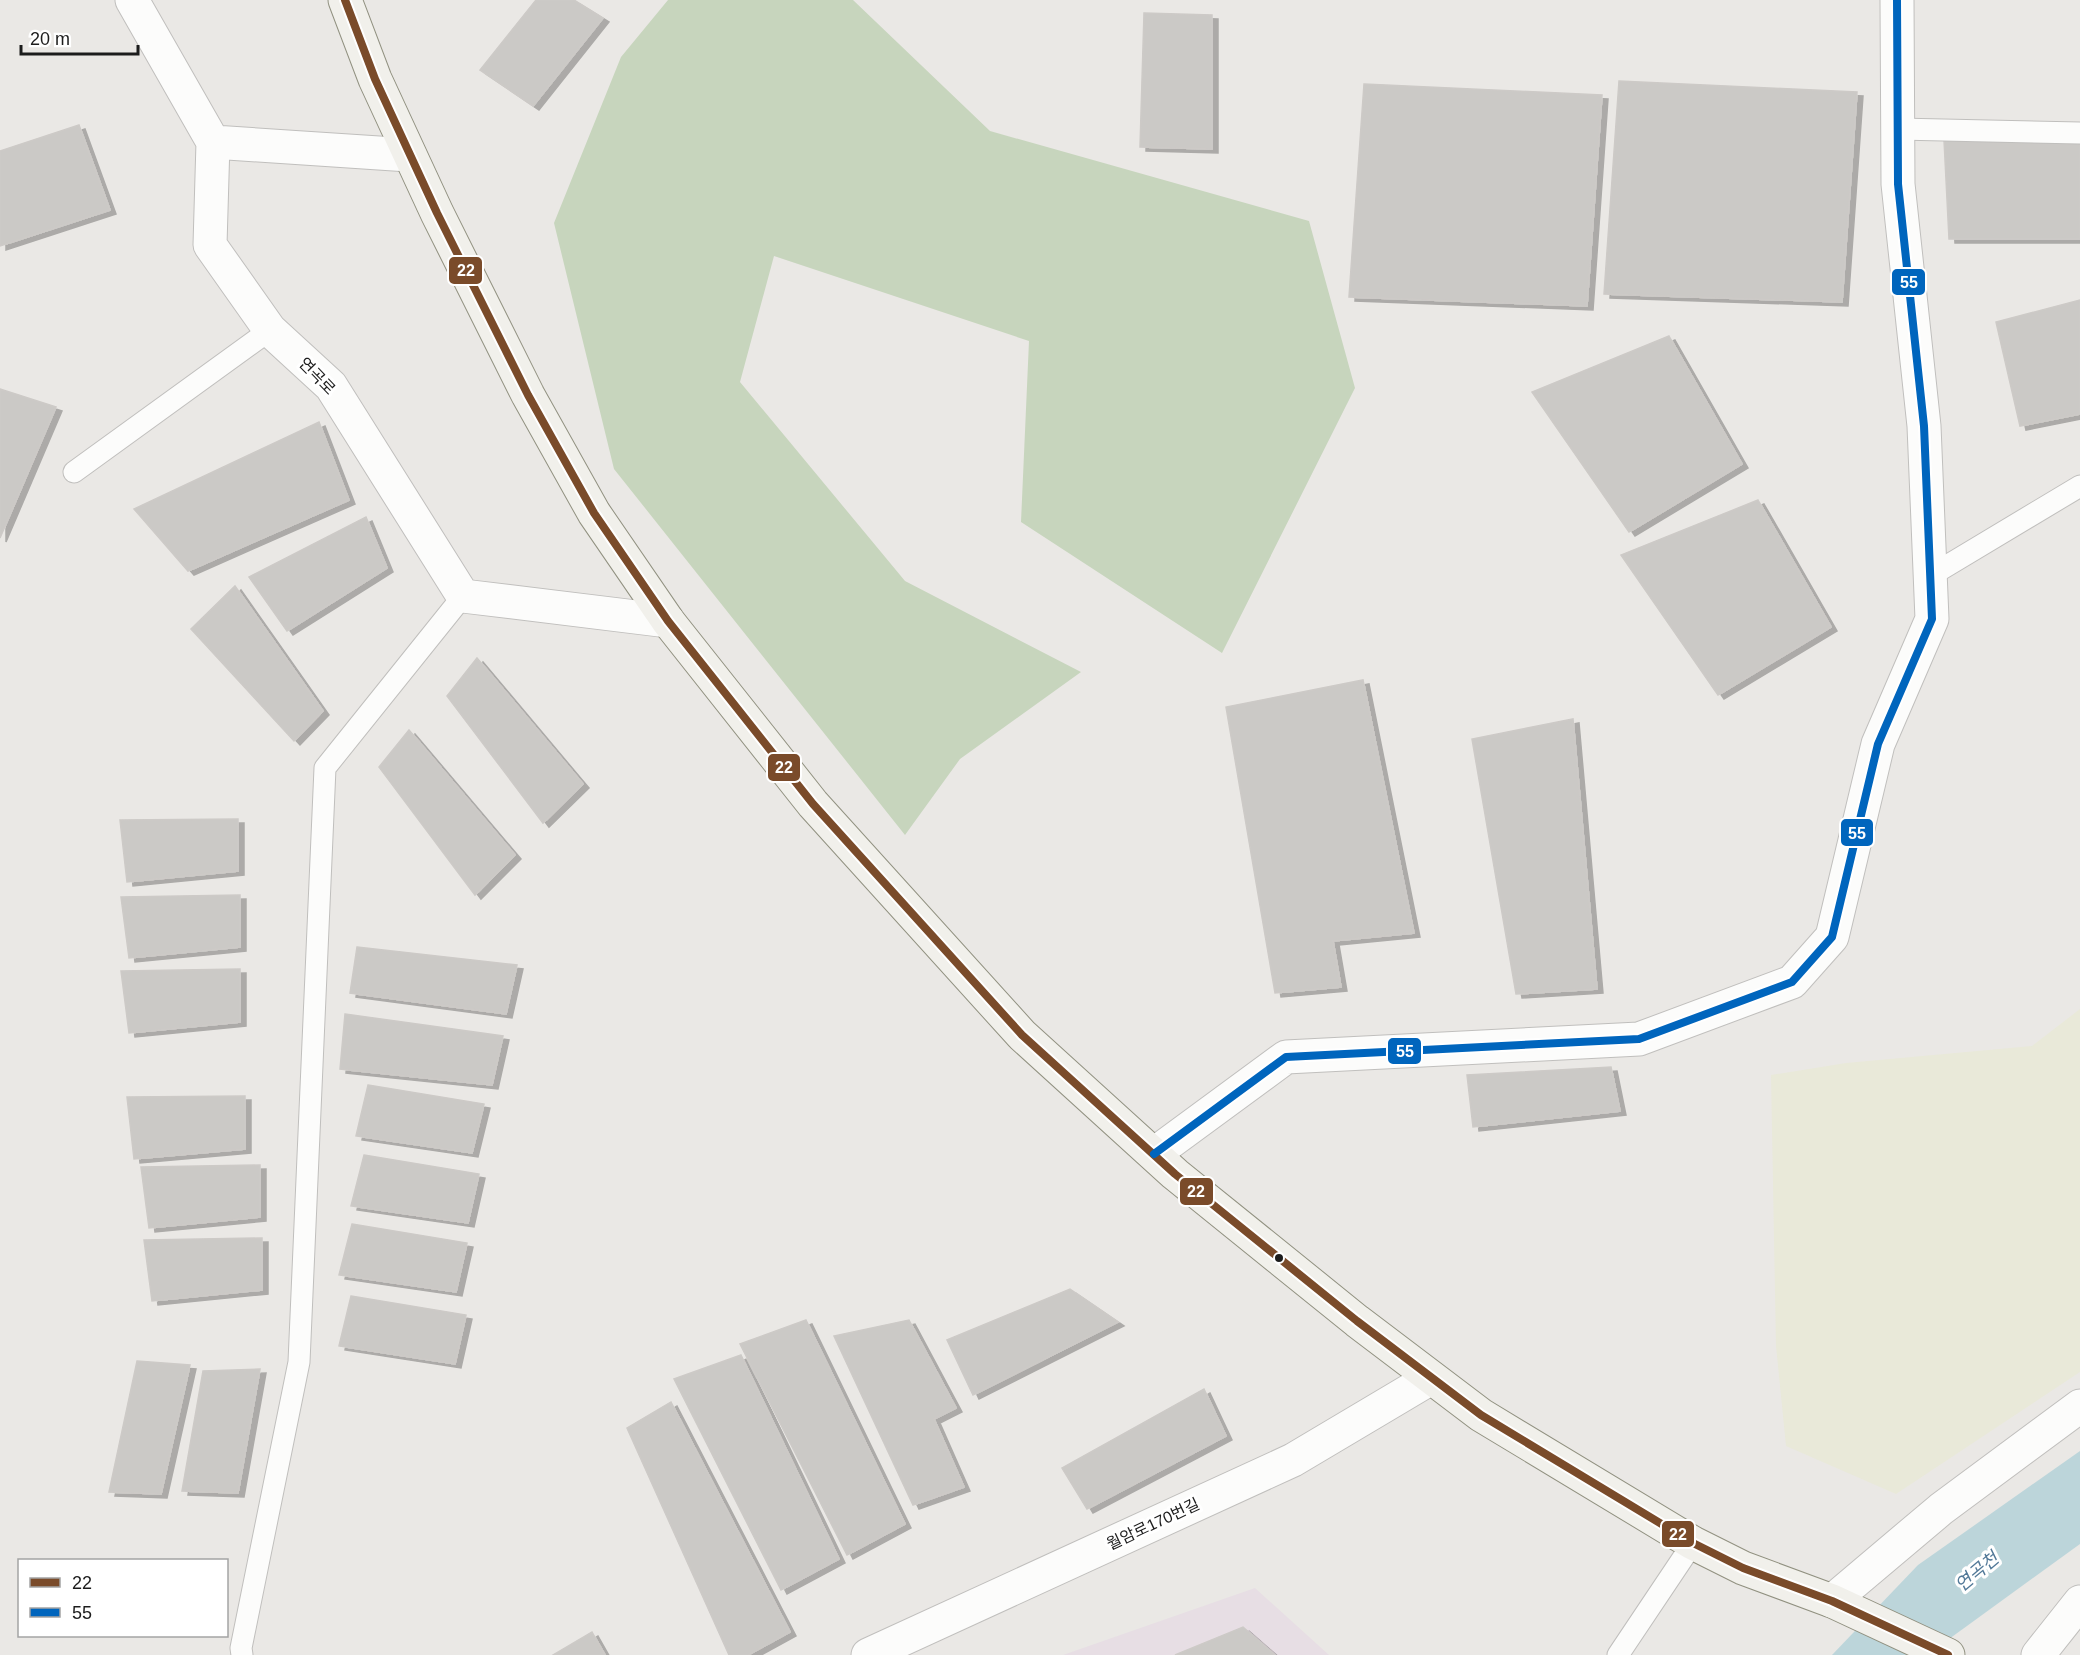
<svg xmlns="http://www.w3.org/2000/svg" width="2080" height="1655" font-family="Arial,'Noto Sans KR',sans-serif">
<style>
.industrial{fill:#e7dee4}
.farmland{fill:#e9e9d9}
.forest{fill:#c7d5bd}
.water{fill:#bcd5da}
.building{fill:#cbc9c6;stroke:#cdcac7;stroke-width:1.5;filter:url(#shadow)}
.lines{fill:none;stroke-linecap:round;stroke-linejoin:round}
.lane-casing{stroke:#c0bfbd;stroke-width:23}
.street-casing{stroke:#c0bfbd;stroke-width:35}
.secondary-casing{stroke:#919180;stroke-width:35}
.lane{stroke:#fcfcfb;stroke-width:21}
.street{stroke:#fcfcfb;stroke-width:33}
.secondary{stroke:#f1f0eb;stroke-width:33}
.bus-1-casing{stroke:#fff;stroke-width:12}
.bus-2-casing{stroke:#fff;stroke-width:12}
.bus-1{stroke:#7a4b2a;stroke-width:8}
.bus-2{stroke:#0065bd;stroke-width:8}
.bus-dot{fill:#1c1c1c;stroke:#fff;stroke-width:2}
.labels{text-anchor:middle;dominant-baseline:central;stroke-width:6;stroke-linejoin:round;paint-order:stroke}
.street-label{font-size:16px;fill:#1c1c1c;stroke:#fff}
.water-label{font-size:18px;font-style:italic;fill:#527998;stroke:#fff}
.line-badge{stroke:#fff;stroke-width:2}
.badge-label{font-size:16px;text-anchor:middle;font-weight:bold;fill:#fff}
</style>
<defs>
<filter id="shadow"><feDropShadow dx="6" dy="4" stdDeviation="0" flood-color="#0004"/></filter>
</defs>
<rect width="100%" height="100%" fill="#eae8e5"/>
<!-- industrial -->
<path class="industrial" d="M1255,1588L1329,1655H1063Z"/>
<!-- farmland -->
<path class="farmland" d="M2080,1009V1372L1896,1494L1786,1446L1776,1346L1771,1075L1846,1063L2032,1046Z"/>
<!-- forest -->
<path class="forest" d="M668,0H853L990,131L1309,221L1355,388L1222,653L1021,522L1029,341L774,256L740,382L905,581L1081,672L960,759L905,835L614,469L554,223L621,57Z"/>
<!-- water -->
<path class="water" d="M2080,1451V1544L1927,1655H1832L1918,1565Z"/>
<!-- building -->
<path class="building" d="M536,0H574L603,18L533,106L480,70Z
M1144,13L1212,15V149L1140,147Z
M1619,81L1857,92L1842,302L1604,294Z
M1364,84L1602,95L1587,306L1349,297Z
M79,125L110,210L0,246V151Z
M1944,140L2080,142V239H1949Z
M2080,300V414L2020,426L1996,322Z
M1669,336L1742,464L1629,532L1532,392Z
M0,389L56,407L0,538Z
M319,422L349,500L188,571L134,509Z
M1758,500L1831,627L1718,695L1621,555Z
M366,517L387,568L287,631L249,577Z
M235,586L323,711L294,741L191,629Z
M477,658L583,784L543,823L447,696Z
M1363,680L1414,933L1333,941L1341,987L1275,993L1226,707Z
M1573,719L1597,989L1516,994L1472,739Z
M409,730L515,855L475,895L379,767Z
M238,819V871L127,882L120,820Z
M240,895V947L129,958L121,897Z
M357,947L517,965L506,1014L350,993Z
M240,969V1022L129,1033L121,971Z
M345,1014L503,1036L492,1085L340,1069Z
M1611,1067L1620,1111L1473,1127L1467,1075Z
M368,1085L484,1104L472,1153L356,1136Z
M245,1096V1149L134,1159L127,1097Z
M364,1155L479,1174L468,1223L351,1206Z
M260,1165V1217L149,1228L141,1167Z
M352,1224L467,1243L456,1292L339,1275Z
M262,1238V1290L152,1301L144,1240Z
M1070,1289L1118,1322L973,1395L947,1340Z
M351,1296L466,1315L455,1364L339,1346Z
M806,1320L905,1524L847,1555L740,1344Z
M909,1320L956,1408L934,1419L964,1487L913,1505L834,1336Z
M741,1355L839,1559L781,1590L674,1379Z
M137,1361L190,1365L161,1494L109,1492Z
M260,1369L238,1493L182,1491L203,1371Z
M1204,1389L1226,1436L1087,1509L1062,1468Z
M671,1402L790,1632L748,1655H729L627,1428Z
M1243,1627L1275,1655H1175Z
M592,1632L605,1655H553Z"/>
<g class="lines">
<!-- lane casing -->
<g class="lane-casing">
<path id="lane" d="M1898,129L2080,133
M74,472L270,330
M1930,576L2080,486
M242,1655L241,1648L299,1362L325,768L463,596
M1618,1655L1693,1543"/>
</g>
<!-- street casing -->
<g class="street-casing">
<path id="street" d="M132,0L213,142L210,245L270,330L331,386L463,596L668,621
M213,142L409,155
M1154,1154L1286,1057L1639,1039L1792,982L1832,937L1878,744L1932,619L1924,426L1898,184L1897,0
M1832,1601L1941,1509L2080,1406
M868,1655L1293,1460L1431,1378
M2038,1655L2080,1602"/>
</g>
<!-- secondary casing -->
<g class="secondary-casing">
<path id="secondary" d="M345,0L375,79L437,213L528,395L594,513L668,621L813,804L1022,1035L1175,1174L1357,1321L1481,1415L1693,1543L1743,1568L1832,1601L1948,1655"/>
</g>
<!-- lane -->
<use href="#lane" class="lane"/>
<!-- street -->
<use href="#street" class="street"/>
<!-- secondary -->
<use href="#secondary" class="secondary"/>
<!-- bus-1 casing -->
<g class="bus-1-casing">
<path id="bus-1" d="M345,0L375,79L437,213L528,395L594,513L668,621L813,804L1022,1035L1175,1174L1357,1321L1481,1415L1693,1543L1743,1568L1832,1601L1948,1655"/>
</g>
<!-- bus-2 casing -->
<g class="bus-2-casing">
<path id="bus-2" d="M1154,1154L1286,1057L1639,1039L1792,982L1832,937L1878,744L1932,619L1924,426L1898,184L1897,0"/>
</g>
<!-- bus-1 -->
<use href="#bus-1" class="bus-1"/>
<!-- bus-2 -->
<use href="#bus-2" class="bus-2"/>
</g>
<!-- markers -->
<circle class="bus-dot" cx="1279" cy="1258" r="5"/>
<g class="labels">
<!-- street labels -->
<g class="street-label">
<text transform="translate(317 376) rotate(46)">연곡로</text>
<text transform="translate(1153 1524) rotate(-25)">월암로170번길</text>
</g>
<!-- water labels -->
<g class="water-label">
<text transform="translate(1977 1572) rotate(-40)">연곡천</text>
</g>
</g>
<g class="line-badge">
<rect x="448" y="256" width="35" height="29" rx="6" fill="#7a4b2a"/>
<rect x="1891" y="268" width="35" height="28" rx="6" fill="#0065bd"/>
<rect x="767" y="753" width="34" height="29" rx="6" fill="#7a4b2a"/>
<rect x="1840" y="818" width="34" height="29" rx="6" fill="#0065bd"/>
<rect x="1387" y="1037" width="35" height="28" rx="6" fill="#0065bd"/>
<rect x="1179" y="1177" width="35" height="29" rx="6" fill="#7a4b2a"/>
<rect x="1661" y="1520" width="34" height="28" rx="6" fill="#7a4b2a"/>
</g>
<g class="badge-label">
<text x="466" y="276">22</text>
<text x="1909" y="288">55</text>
<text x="784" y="773">22</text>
<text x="1857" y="839">55</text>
<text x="1405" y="1057">55</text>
<text x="1196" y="1197">22</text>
<text x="1678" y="1540">22</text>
</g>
<!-- legend -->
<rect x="18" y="1559" width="210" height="78" fill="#ffffff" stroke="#a4a4a4" stroke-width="1.5"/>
<rect x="30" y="1578" width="30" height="9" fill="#7a4b2a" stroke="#a4a4a4" stroke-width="1.5"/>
<text x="72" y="1589" font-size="18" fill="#1c1c1c">22</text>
<rect x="30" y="1608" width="30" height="9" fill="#0065bd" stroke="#a4a4a4" stroke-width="1.5"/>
<text x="72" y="1619" font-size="18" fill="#1c1c1c">55</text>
<!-- scale -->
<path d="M21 45v9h117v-9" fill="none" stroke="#1c1c1c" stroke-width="3"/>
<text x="30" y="45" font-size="18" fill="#1c1c1c" stroke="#ffffff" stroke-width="4.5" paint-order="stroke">20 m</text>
</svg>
